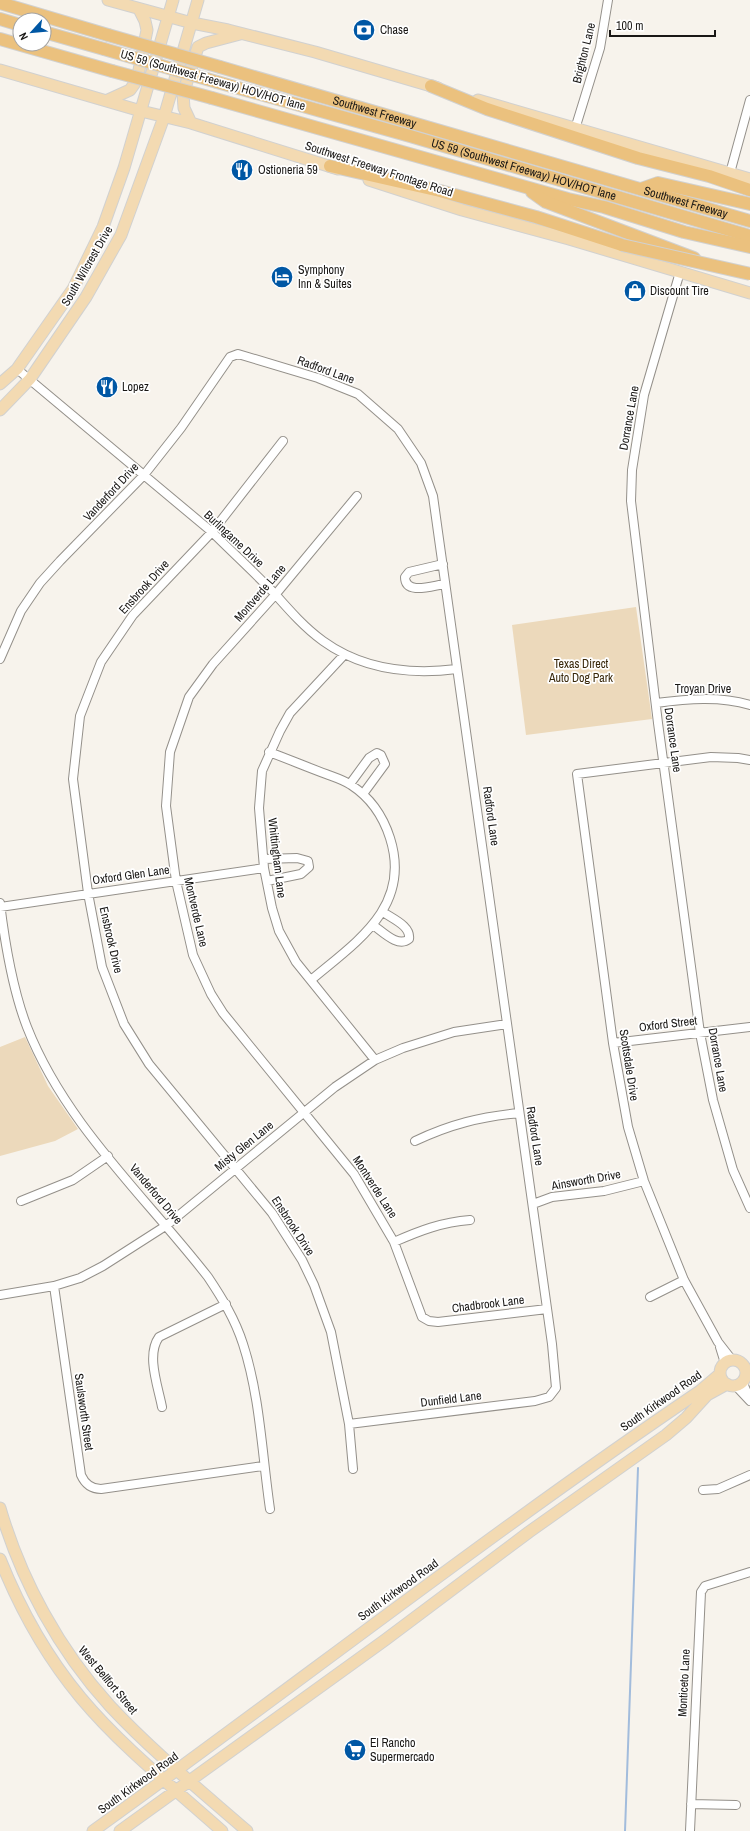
<svg xmlns="http://www.w3.org/2000/svg" width="750" height="1831" font-family="'Archivo Narrow',sans-serif">
<style>
.green{fill:#ecd9bb}
.lines{fill:none;stroke-linecap:round;stroke-linejoin:round}
.stream{stroke:#a2bcdc;stroke-width:2}
.minor-casing{stroke:#94908a;stroke-width:10}
.major-casing{stroke:#d1d1d0;stroke-width:13}
.highway-casing{stroke:#d1d1d0;stroke-width:14}
.minor{stroke:#fff;stroke-width:8}
.major{stroke:#f3dab2;stroke-width:11}
.highway{stroke:#ebc17e;stroke-width:12}
.highway-bridge-casing{stroke:#d1d1d0;stroke-width:14;stroke-linecap:butt}
.highway-bridge{stroke:#ebc17e;stroke-width:12}
.labels{text-anchor:middle;dominant-baseline:central;stroke-width:3.5;stroke-linejoin:round;paint-order:stroke}
.poi-label{font-size:12px;fill:#191715;stroke:#fff;text-anchor:start}
.street-label{font-size:12px;fill:#191715;stroke:#fff}
.park-label{font-size:12px;fill:#382709;stroke:#fff}
</style>
<rect width="100%" height="100%" fill="#f7f3ec"/>
<!-- green -->
<path class="green" d="M636,607L652,719L526,735L512,625Z
M25,1037L48,1086L78,1129L55,1141L0,1156V1047Z"/>
<g class="lines">
<!-- stream -->
<path class="stream" d="M625,1831L638,1468"/>
<!-- minor casing -->
<g class="minor-casing">
<path id="minor" d="M575,129L600,48L608,0
M730,173L750,100
M680,272L644,395L632,470L631,501L658,723L700,1033L713,1100L733,1170L750,1208
M17,369L212,532C233,553 255,573 275,594C290,611 305,628 323,641C363,670 409,675 457,669
M283,441L212,532L133,615L101,662L80,716L73,779L88,893L102,967L124,1024L149,1064L272,1213L302,1260L314,1285L331,1332L349,1424L353,1469
M357,496L275,595L213,664L189,697L170,752L166,806L176,881L193,955L211,994L223,1013L354,1174L394,1242L422,1317L429,1321L438,1322L547,1309
M443,564L409,572L405,577C405,596 434,585 445,584
M344,655L290,713L280,731L262,771L259,808L264,868L272,908L279,931L296,962L375,1060
M0,659L21,611L40,583L60,561L144,475L181,428L230,357L238,354L318,378L358,394L398,429L421,463L433,496L438,532L552,1344L556,1388L549,1397L535,1401L349,1424
M656,703C687,699 720,696 750,705
M269,752C288,759 307,767 326,774C334,777 344,780 351,785C371,798 383,816 390,838C412,907 356,942 311,980
M350,784L369,758L377,753L381,755L385,764L363,794
M264,859L297,858L308,861L309,867L301,874L267,881
M0,903C5,944 12,988 27,1027C65,1124 145,1196 208,1277C222,1298 235,1319 243,1344C260,1396 262,1454 270,1509
M0,907L264,868
M373,925C383,932 398,948 409,939C411,926 393,919 383,912
M613,1043L750,1027
M415,1141C451,1124 480,1117 519,1113
M21,1201L73,1180L108,1156
M533,1204L552,1197L604,1191L644,1181
M394,1242C419,1231 442,1222 470,1220
M54,1286L81,1475C85,1484 91,1489 101,1489L263,1466
M0,1295L54,1286L80,1278L103,1266L167,1225L335,1087L375,1060L403,1048L454,1032L507,1024
M650,1297L684,1280
M720,1347L725,1363
M732,1360L718,1342L684,1280L644,1181L628,1127L613,1043L577,774L711,757L738,758L750,760
M742,1381L749,1397
M735,1385L750,1401
M162,1407C158,1386 146,1355 159,1337L226,1304
M703,1490L718,1489L750,1475
M691,1804L736,1805
M690,1831L701,1592L705,1586L750,1572"/>
</g>
<!-- major casing -->
<g class="major-casing">
<path id="major" d="M108,0L192,23L228,30L315,52L438,88
M0,70L141,111L191,123L338,169
M108,100L130,90L137,80L147,30L145,21L139,9
M478,100L750,179
M191,123L184,108L183,94L198,47L206,43L240,34
M369,180L462,210L569,239L750,293
M0,384L17,369L73,289L103,227L124,168L173,0
M0,410L30,379L86,297L121,235L164,117L198,0
M720 1373a13 13 0 1 1 26 0a13 13 0 1 1-26 0Z
M0,1508C21,1580 59,1650 110,1706C152,1751 200,1790 247,1831
M0,1559C20,1609 46,1656 81,1698C122,1747 174,1788 222,1831
M93,1831C296,1685 493,1531 700,1391L720,1374
M120,1831L385,1640L529,1532L666,1435L686,1418L707,1395L727,1384"/>
</g>
<!-- highway casing -->
<g class="highway-casing">
<g id="highway">
<path d="M0,3L108,35"/>
<path d="M0,19L20,25"/>
<path d="M44,32L104,49"/>
<path d="M0,39L112,71"/>
<path id="s1" d="M220,67L750,221"/>
<path id="s2" d="M217,82L410,136L750,236"/>
<path d="M431,86L487,109L638,158L709,176L750,190"/>
<path d="M212,98L568,199L604,207L684,232L750,247"/>
<path d="M330,166L440,191L536,217L622,245"/>
<path d="M641,189L658,183L750,204"/>
<path d="M532,192L546,202L694,258"/>
</g>
</g>
<!-- minor -->
<use href="#minor" class="minor"/>
<!-- major -->
<use href="#major" class="major"/>
<!-- highway -->
<use href="#highway" class="highway"/>
<!-- highway-bridge casing -->
<g class="highway-bridge-casing">
<path id="highway-bridge" d="M108,35L220,67
M104,49L217,82
M112,71L212,98
M622,245L750,274"/>
</g>
<!-- highway-bridge -->
<use href="#highway-bridge" class="highway-bridge"/>
</g>
<!-- icons -->
<defs>
<g id="bank-disc" transform="scale(1.15)"><circle r="9.5" fill="#0057a4" stroke="#fff"/><path d="M-6-4H6V4H-6ZM0-2.3a2.3 2.3 0 1 0 0 4.6a2.3 2.3 0 1 0 0-4.6Z" fill="#fff"/></g>
<g id="restaurant-disc" transform="scale(1.15)"><circle r="9.5" fill="#0057a4" stroke="#fff"/><path d="M-5-6h1v4h1v-4h1v4h1v-4h1v5L-1.5 .5V6h-2V.5L-5-1ZM5-6V6H3V1.5H1.5Q1.5-4 5-6Z" fill="#fff"/></g>
<g id="hotel-disc" transform="scale(1.15)"><circle r="9.5" fill="#0057a4" stroke="#fff"/><path d="M-6-4.5h1.5V1H6V5H4.5V3h-9V5H-6ZM-4 0a1.8 1.8 0 1 1 3.6 0ZM.5 0V-2.5h3Q6-2.5 6 0Z" fill="#fff"/></g>
<g id="shop-disc" transform="scale(1.15)"><circle r="9.5" fill="#0057a4" stroke="#fff"/><path d="M-5-2.5h2.3a2.7 3.5 0 0 1 5.4 0H5L5.5 6h-11ZM-1.5-2.5h3a1.5 2.3 0 0 0-3 0Z" fill="#fff"/></g>
<g id="supermarket-disc" transform="scale(1.15)"><circle r="9.5" fill="#0057a4" stroke="#fff"/><path d="M-6-5.5h2.5l.6 2H6L4.5 2H-2.5L-4.4-4H-6ZM-1.5 3.2a1.3 1.3 0 1 0 .1 0ZM3 3.2a1.3 1.3 0 1 0 .1 0Z" fill="#fff"/></g>
</defs>
<g fill-rule="evenodd">
<use href="#bank-disc" x="364" y="30"/>
<use href="#restaurant-disc" x="242" y="170"/>
<use href="#hotel-disc" x="282" y="277"/>
<use href="#shop-disc" x="635" y="291"/>
<use href="#restaurant-disc" x="107" y="387"/>
<use href="#supermarket-disc" x="355" y="1750"/>
</g>
<g class="labels">
<!-- poi labels -->
<g class="poi-label">
<text x="380" y="30">Chase</text>
<text x="258" y="170">Ostioneria 59</text>
<text x="298" y="270">Symphony<tspan x="298" dy="14">Inn &amp; Suites</tspan></text>
<text x="650" y="291">Discount Tire</text>
<text x="122" y="387">Lopez</text>
<text x="370" y="1743">El Rancho<tspan x="370" dy="14">Supermercado</tspan></text>
</g>
<!-- street labels -->
<g class="street-label">
<text transform="translate(584 53) rotate(-76)">Brighton Lane</text>
<text transform="translate(213 80) rotate(16)">US 59 (Southwest Freeway) HOV/HOT lane</text>
<text stroke="none"><textPath href="#s1" startOffset="161">Southwest Freeway</textPath></text>
<text transform="translate(379 169) rotate(18)">Southwest Freeway Frontage Road</text>
<text stroke="none"><textPath href="#s2" startOffset="319">US 59 (Southwest Freeway) HOV/HOT lane</textPath></text>
<text stroke="none"><textPath href="#s1" startOffset="485">Southwest Freeway</textPath></text>
<text transform="translate(87 266) rotate(-60)">South Wilcrest Drive</text>
<text transform="translate(326 370) rotate(20)">Radford Lane</text>
<text transform="translate(629 418) rotate(-80)">Dorrance Lane</text>
<text transform="translate(111 492) rotate(-47)">Vanderford Drive</text>
<text transform="translate(234 539) rotate(43)">Burlingame Drive</text>
<text transform="translate(144 587) rotate(-48)">Ensbrook Drive</text>
<text transform="translate(260 593) rotate(-49)">Montverde Lane</text>
<text x="703" y="689">Troyan Drive</text>
<text transform="translate(673 740) rotate(82)">Dorrance Lane</text>
<text transform="translate(491 816) rotate(82)">Radford Lane</text>
<text transform="translate(277 858) rotate(83)">Whittingham Lane</text>
<text transform="translate(131 875) rotate(-8)">Oxford Glen Lane</text>
<text transform="translate(196 912) rotate(77)">Montverde Lane</text>
<text transform="translate(111 940) rotate(77)">Ensbrook Drive</text>
<text transform="translate(668 1024) rotate(-7)">Oxford Street</text>
<text transform="translate(718 1060) rotate(80)">Dorrance Lane</text>
<text transform="translate(629 1065) rotate(81)">Scottsdale Drive</text>
<text transform="translate(535 1136) rotate(81)">Radford Lane</text>
<text transform="translate(244 1146) rotate(-39)">Misty Glen Lane</text>
<text transform="translate(586 1180) rotate(-10)">Ainsworth Drive</text>
<text transform="translate(375 1187) rotate(57)">Montverde Lane</text>
<text transform="translate(156 1194) rotate(50)">Vanderford Drive</text>
<text transform="translate(293 1226) rotate(57)">Ensbrook Drive</text>
<text transform="translate(488 1304) rotate(-7)">Chadbrook Lane</text>
<text transform="translate(451 1399) rotate(-7)">Dunfield Lane</text>
<text transform="translate(661 1401) rotate(-35)">South Kirkwood Road</text>
<text transform="translate(84 1412) rotate(82)">Saulsworth Street</text>
<text transform="translate(398 1590) rotate(-36)">South Kirkwood Road</text>
<text transform="translate(108 1680) rotate(50)">West Bellfort Street</text>
<text transform="translate(684 1683) rotate(-87)">Monticeto Lane</text>
<text transform="translate(138 1783) rotate(-36)">South Kirkwood Road</text>
</g>
<!-- park labels -->
<g class="park-label">
<text x="581" y="664">Texas Direct<tspan x="581" dy="14">Auto Dog Park</tspan></text>
</g>
</g>
<!-- north arrow -->
<g transform="translate(32 32) rotate(243)"><circle r="19" fill="#ffffff" stroke="#a3a2a1"/>
<path d="M0-3L7 15L0 10L-7 15Z" fill="#0057a4"/>
<text y="-6" font-size="11" font-weight="bold" text-anchor="middle" fill="#191715">N</text>
</g>
<!-- scale -->
<path d="M610 30v6h105v-6" fill="none" stroke="#191715" stroke-width="2"/>
<text x="616" y="30" font-size="12" fill="#191715" stroke="#ffffff" stroke-width="3" paint-order="stroke">100 m</text>
</svg>
